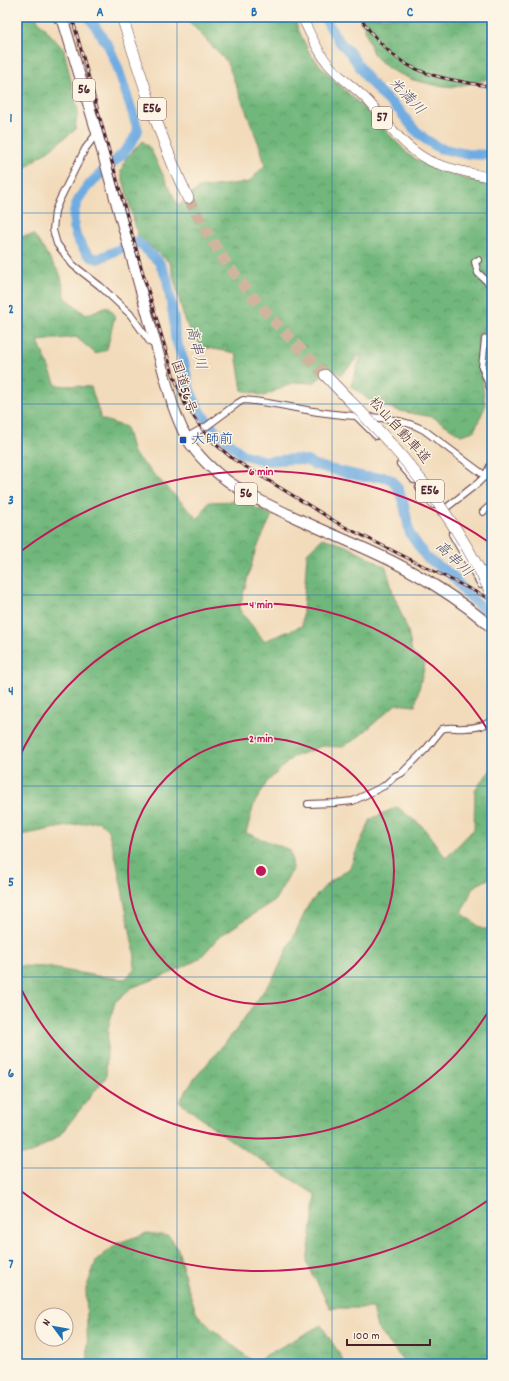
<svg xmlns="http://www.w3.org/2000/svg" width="509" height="1381" font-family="Dekko,'Klee One',sans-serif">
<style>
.forest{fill:url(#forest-crowns);stroke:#5e6b53}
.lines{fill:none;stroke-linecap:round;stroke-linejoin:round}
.river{stroke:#6face1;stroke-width:10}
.motorway-tunnel{stroke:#d0b59e;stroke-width:11;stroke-dasharray:11 5.5;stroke-linecap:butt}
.minor-casing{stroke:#633b41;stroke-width:8}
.primary-casing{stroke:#633b41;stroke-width:10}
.trunk-casing{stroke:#633b41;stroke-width:12}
.motorway-casing{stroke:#633b41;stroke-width:12}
.minor{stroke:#fff;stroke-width:6}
.primary{stroke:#fff;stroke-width:9}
.trunk{stroke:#fff;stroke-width:10}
.motorway{stroke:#fff;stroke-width:11}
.rail-casing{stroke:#4a1f2b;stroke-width:3}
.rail{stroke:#fcf5e5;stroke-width:1.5;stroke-dasharray:4.5;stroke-linecap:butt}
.motorway-bridge-casing{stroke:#633b41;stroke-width:12;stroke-linecap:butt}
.motorway-bridge{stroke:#fff;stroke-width:11}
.grid{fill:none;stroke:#1f6fb2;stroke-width:1;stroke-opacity:0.55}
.ring{fill:none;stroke:#c2185b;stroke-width:2}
.transit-dot{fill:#1a4fb4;stroke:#fcf5e5;stroke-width:1.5}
.labels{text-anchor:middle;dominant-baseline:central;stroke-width:3;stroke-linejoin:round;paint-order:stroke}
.shield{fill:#fcf5e5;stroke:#7f5f63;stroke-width:1}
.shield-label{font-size:13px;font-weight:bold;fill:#4a1f2b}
.street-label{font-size:14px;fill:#4a1f2b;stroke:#fcf5e5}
.transit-label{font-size:14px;fill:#164399;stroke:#fcf5e5;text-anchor:start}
.water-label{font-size:15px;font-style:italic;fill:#57506b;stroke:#fcf5e5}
.centre{fill:#c2185b;stroke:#fcf5e5;stroke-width:2}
.ring-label{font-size:12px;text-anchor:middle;font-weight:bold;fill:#c2185b;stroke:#fcf5e5;stroke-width:3;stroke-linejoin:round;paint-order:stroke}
.neatline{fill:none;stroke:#1f6fb2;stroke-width:1.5}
.grid-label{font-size:13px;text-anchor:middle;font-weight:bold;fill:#1f6fb2}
</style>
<defs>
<pattern id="forest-crowns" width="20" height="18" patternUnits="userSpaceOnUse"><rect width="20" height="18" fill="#71b77b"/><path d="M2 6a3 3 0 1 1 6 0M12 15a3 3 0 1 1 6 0" fill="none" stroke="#5f9465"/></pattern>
</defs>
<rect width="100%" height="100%" fill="#fcf5e5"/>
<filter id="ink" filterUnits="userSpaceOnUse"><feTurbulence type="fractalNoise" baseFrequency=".025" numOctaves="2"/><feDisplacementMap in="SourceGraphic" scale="8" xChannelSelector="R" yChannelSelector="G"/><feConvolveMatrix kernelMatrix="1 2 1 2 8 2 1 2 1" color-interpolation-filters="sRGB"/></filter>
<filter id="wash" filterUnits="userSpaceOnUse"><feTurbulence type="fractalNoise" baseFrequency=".012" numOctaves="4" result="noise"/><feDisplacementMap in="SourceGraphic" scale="16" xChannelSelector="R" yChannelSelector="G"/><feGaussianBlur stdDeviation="0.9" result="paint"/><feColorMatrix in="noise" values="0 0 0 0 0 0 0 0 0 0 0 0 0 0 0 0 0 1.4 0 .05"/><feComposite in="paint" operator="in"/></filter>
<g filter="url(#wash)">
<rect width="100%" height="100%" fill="#f2dbbb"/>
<!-- forest -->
<path class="forest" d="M17,17H36L40,23L64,50L78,111L75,130L17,174Z
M185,17H294L298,29L310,54L331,77L363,107L409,155L432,168L466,179L492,184V331L478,334L485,407L474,431L461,435L433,417L399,411L369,400L351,386L362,353L341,375L331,369L313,383L295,382L264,396L242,390L236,353L202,347L185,322L170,263L138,236L121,172L126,158L143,141L150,148L178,206L199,188L249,182L265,165L260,147L227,62Z
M361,17H492V78L455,87L435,85L413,80L389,69L373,54Z
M34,235L60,274L66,298L86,315L107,306L115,315L107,349L96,354L76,337L38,341L56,385L91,387L101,419L126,427L133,453L198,519L209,502L240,501L272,515L255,552L239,609L264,641L302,626L307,553L323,538L346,546L386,567L393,593L408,631L412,653L425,663L415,706L396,704L356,739L342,747L322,746L293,757L267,782L254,804L246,833L290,850L293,868L275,900L220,936L199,959L171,973L131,988L115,1002L108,1029L106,1077L59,1136L32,1153L17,1156V966L46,967L97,976L125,979L134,970L135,957L117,863L108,830L98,821L51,829L17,836V237Z
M492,768V877L473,887L462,913L482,929H492V1364H406L377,1328L372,1308H330L307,1263L316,1195L236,1144L179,1102L195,1078L236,1030L275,975L309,904L327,884L350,868L358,847L371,819L397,807L423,827L446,858L474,829L475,790Z
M147,1233L169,1236L178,1249L186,1282L197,1314L212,1329L254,1362L321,1325L342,1358L343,1364H88L86,1289L96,1261L118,1243Z"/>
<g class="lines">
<!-- river -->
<path class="river" d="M89,17L109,47L118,68L138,130C124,170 60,183 76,236C78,241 86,253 90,256C92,258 96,258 98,259L137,241L159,262L167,279L174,320L175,337L184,362L189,388L199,410L215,430L242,454L265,461L294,459L307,461L315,465L334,470L365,477H385L392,480L399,490L404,505L410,534L426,557L452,575L465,592L492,618
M324,17L338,40L351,54L367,78L382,95L399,110L413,128L425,139L439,148L466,154L492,155"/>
</g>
</g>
<g filter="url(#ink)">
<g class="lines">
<!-- motorway-tunnel -->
<path class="motorway-tunnel" d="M188,198C196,213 204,227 212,241C243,291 285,333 325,375"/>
<!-- minor casing -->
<g class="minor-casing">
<path id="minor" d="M54,17L64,24
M97,133L85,149L59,201L55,211L53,230L57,244L73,265L100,286L130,314L150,342L156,346
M478,260L475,262L478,273L492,286
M492,341L488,338L485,339L482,367L492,393
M356,416L376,436
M187,437L207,426L238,403L243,400C274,402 303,411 334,414C364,418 396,415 424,430L492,481
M400,464L414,480
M419,487L433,505
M441,512L478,483L485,476L492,462
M483,512L492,504
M452,534L481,585
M308,804L334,803L353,801L384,786L395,776L402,773L426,749L442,729C449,726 457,729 464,728C474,728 484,726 492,721"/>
</g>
<!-- primary casing -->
<g class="primary-casing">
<path id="primary" d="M302,17C310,33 317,51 329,65C341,79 357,89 369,102C388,123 402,146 428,160C446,169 472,173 492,178"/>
</g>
<!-- trunk casing -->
<g class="trunk-casing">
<path id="trunk" d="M62,17L97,133L173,406C177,417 181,427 186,437C212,481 261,502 305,522C329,533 353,543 377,554C414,571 462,600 492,628"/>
</g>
<!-- motorway casing -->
<g class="motorway-casing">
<path id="motorway" d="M122,17C142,78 160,140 188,198
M325,375L350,401"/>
</g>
<!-- minor -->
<use href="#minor" class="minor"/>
<!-- primary -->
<use href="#primary" class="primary"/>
<!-- trunk -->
<use href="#trunk" class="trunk"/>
<!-- motorway -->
<use href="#motorway" class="motorway"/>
<!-- rail casing -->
<g class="rail-casing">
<path id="rail" d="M72,17L142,270L173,374L185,404L202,429L214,443L233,459L341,525L492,600
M360,17C397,74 430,76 492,87"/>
</g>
<!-- rail -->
<use href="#rail" class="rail"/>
<!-- motorway-bridge casing -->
<g class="motorway-bridge-casing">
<path id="motorway-bridge" d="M350,401C409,460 457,520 492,595"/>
</g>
<!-- motorway-bridge -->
<use href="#motorway-bridge" class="motorway-bridge"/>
</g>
</g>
<!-- grid -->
<path class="grid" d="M177,17V1364M332,17V1364M17,213H492M17,404H492M17,595H492M17,786H492M17,977H492M17,1168H492"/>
<!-- distance rings -->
<g class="ring">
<circle cx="261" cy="871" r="133"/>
<path d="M491 1007A267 267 0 0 1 17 980M17 762A267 267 0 0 1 491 735"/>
<path d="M490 1199A400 400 0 0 1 17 1188M17 554A400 400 0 0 1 490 543"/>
</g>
<!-- markers -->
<rect class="transit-dot" x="179" y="436" width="8" height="8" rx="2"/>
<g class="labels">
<!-- shield labels -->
<g class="shield">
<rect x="73" y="79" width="22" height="22" rx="3"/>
<rect x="138" y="98" width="28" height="22" rx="3"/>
<rect x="372" y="107" width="20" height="22" rx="3"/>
<rect x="416" y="480" width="28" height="22" rx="3"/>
<rect x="235" y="483" width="22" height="22" rx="3"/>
</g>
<g class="shield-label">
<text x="84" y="90">56</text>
<text x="152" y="109">E56</text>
<text x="382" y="118">57</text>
<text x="430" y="491">E56</text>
<text x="246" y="494">56</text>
</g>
<!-- street labels -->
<g class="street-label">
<text transform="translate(183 387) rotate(72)">国道56号</text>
<text transform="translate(399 431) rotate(48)">松山自動車道</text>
</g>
<!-- transit labels -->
<g class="transit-label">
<text x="191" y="440">大師前</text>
</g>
<!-- water labels -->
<g class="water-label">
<text transform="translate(406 97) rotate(47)">光満川</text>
<text transform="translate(195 348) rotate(76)">高串川</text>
<text transform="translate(453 560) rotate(44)">高串川</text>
</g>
</g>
<circle cx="261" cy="871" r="6" class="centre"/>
<g class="ring-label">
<text x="261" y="475">6 min</text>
<text x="261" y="608">4 min</text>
<text x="261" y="742">2 min</text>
</g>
<!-- margin -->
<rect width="509" height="1381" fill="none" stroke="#fcf5e5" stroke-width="44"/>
<!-- north arrow -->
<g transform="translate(54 1327) rotate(302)"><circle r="19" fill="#fcf5e5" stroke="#b59f9b"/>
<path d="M0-3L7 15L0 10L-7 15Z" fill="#1f6fb2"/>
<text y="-6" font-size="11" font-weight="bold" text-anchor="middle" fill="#4a1f2b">N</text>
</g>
<!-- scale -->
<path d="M347 1339v6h83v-6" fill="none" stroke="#4a1f2b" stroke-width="2"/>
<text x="353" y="1339" font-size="12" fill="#4a1f2b" stroke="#fcf5e5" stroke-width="3" paint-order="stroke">100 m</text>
<rect x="22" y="22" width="465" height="1337" class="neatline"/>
<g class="grid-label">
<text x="100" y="16">A</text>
<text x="254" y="16">B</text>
<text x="410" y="16">C</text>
<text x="11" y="122">1</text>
<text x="11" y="313">2</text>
<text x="11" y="504">3</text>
<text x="11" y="695">4</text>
<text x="11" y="886">5</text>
<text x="11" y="1077">6</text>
<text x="11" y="1268">7</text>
</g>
</svg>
